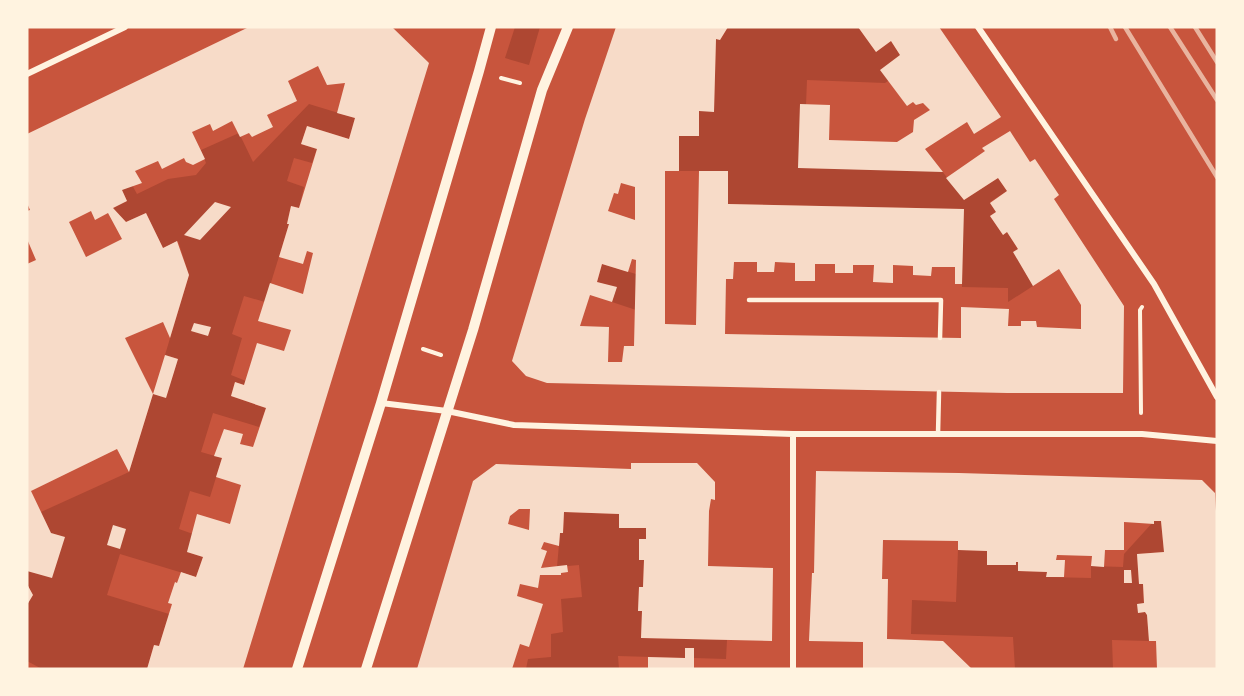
<svg xmlns="http://www.w3.org/2000/svg" width="1244" height="696" font-family="'Exo 2',sans-serif">
<style>
.green{fill:#ae4732}
.building{fill:#f7dbc8;fill-rule:evenodd}
.lines{fill:none;stroke-linecap:round;stroke-linejoin:round}
.path{stroke:#fff3e0;stroke-width:4}
.service{stroke:#fff3e0;stroke-width:4.5}
.minor{stroke:#fff3e0;stroke-width:6}
.tertiary{stroke:#fff3e0;stroke-width:10}
.rail{stroke:#e9b49f;stroke-width:4.5}
</style>
<rect width="100%" height="100%" fill="#c8553d"/>
<!-- green -->
<path class="green" d="M515,27H540L529,65L505,58Z
M728,27H858L876,52L891,41L900,55L888,81L885,83L807,80L806,105L800,104L799,168L942,171L964,200L998,178L1007,191L990,202L996,212L990,216L1003,235L1007,232L1018,249L1014,252L1033,286L1008,302V288L962,287L963,209L728,204L727,171H679V136H699V111H714L716,39L720,40Z
M309,104L355,118L349,139L307,126L301,144L317,149L312,163L294,158L287,181L304,187L299,208L291,206L287,223L289,224L265,302L244,296L232,334L242,338L231,375L246,381L244,385L235,382L231,396L266,408L259,427L213,413L201,452L222,458L210,497L190,491L179,529L193,534L187,552L203,557L196,577L120,554L107,595L169,614L159,646L154,645L147,669H42L27,661V603L33,595L27,584V571L64,537L51,533L41,512L129,472L153,394L166,397L178,359L165,355L189,275L178,241L163,248L146,213L126,222L113,208L127,201L122,190L132,185L137,194L168,179L196,175L206,163L201,150L239,133L253,162Z
M602,264L636,274V310L612,302L616,288L597,282Z
M564,512L619,514L646,528V539L639,540V559L644,560L643,587H639L638,610L642,611L641,638L727,640L726,659L694,658V648H685V658L618,656L619,669H526L528,659L551,657V634L563,632L561,599L582,597L579,565L557,567L560,533L563,532Z
M1154,521H1161L1164,552L1137,554L1139,584H1143L1144,603L1138,613L1145,612L1147,615L1149,641L1112,640L1113,669H1015L1013,637L911,634L912,600L956,602L958,550L987,551L988,565H1015L1016,562H1018V571L1047,572V577L1091,578V566L1123,567L1124,554Z"/>
<!-- building -->
<path class="building" d="M249,27H392L429,63L243,669H147L154,645L159,646L172,604L168,603L175,582L177,583L181,572L196,577L203,557L187,552L197,514L230,524L241,485L216,477L222,458L214,456L224,429L243,434L240,444L253,447L266,408L231,396L235,382L244,385L257,343L284,351L291,330L258,321L270,283L303,294L313,253L307,251L303,264L279,257L289,224H287L291,206L299,208L317,149L301,144L307,126L349,139L355,118L337,113L345,83L327,85L318,66L288,81L297,101L267,115L273,127L252,137L249,133L240,137L232,121L213,131L210,124L192,132L205,159L193,165L186,162L184,158L162,169L158,161L135,171L142,183L122,190L127,201L113,208L126,222L146,213L163,248L177,241L189,275L170,338L163,322L125,338L153,394L129,472L117,449L31,491L51,533L65,537L52,578L27,571V264L36,260L27,239V211L30,210L27,203V134ZM91,211L95,220L108,213L122,239L86,257L69,222Z
M616,27H728L720,40L716,39L714,112L699,111V136H679V171H665V324L696,325L699,171H728V204L964,209L962,284H955V267H932L931,276L913,275V266L893,265V283L873,282L874,265H853V273H835V264H815V281H795V263L775,262L774,272H757V262H734L733,279H726L725,334L961,338V307L1009,309L1008,326H1021V321H1036L1037,327L1081,329V305L1059,269L1033,286L1013,252L1018,249L1007,232L1003,235L990,216L996,212L990,203L1007,191L998,178L964,200L946,178L985,151L982,148L1010,131L1030,162L1035,159L1059,195L1054,199L1124,306L1123,393H1007L547,383L526,376L512,361L585,119ZM621,183L635,187V220L608,211L614,193L618,194ZM632,259L636,260L634,346H624L622,362H608L609,327L580,326L590,295L612,302L617,287L597,282L602,264L628,272Z
M858,27H939L1001,117L974,134L967,122L925,149L943,172L798,168L800,104L830,105L829,140L897,142L913,132L914,120L930,110L923,103L916,105L913,102L907,106L880,70L900,55L891,41L876,52Z
M215,202L231,207L200,240L184,235Z
M194,323L211,327L208,336L191,331Z
M165,355L178,359L166,398L153,394Z
M631,463H697L715,482V500L711,499L709,511L708,566L773,568L772,641L641,638L642,611H638L639,587H643L644,560H639V539H646V528H619V514L564,512L563,533H560L559,546L544,542L541,549L547,551L541,568L567,565L568,572L561,573V575H540L538,588L520,584L517,596L543,604L529,647L520,644L512,669H417L473,481L496,464L631,469ZM519,509H530L529,530L508,524L510,516Z
M816,471L959,473L1202,480L1215,493L1217,529V669H1157L1156,641H1149L1147,615L1145,612L1138,613L1137,604L1144,603L1143,584H1139L1137,554L1164,552L1161,521H1154V524L1124,522V550H1105L1104,567L1091,566L1092,556L1057,555L1056,560H1065L1064,577H1046L1047,572L1018,571V562H1016V565H987V551L958,550V541L883,540L882,579H888L887,639L943,641L972,669H863V642L809,641L812,573H814Z
M113,525L126,529L120,549L107,545Z
M1124,570H1131L1132,583H1124Z
M27,584L33,595L27,605Z
M685,648H694V669H648V657L685,658Z"/>
<g class="lines">
<!-- path -->
<path class="path" d="M501,78L520,83
M423,349L441,355
M1141,413L1140,310L1142,307"/>
<!-- service -->
<path class="service" d="M749,300H941L940,338
M938,434L939,392"/>
<!-- minor -->
<path class="minor" d="M978,27L1154,284L1217,397
M27,74L125,27
M381,403L447,411L514,425L793,434H1142L1217,441
M793,669V434"/>
<!-- tertiary -->
<path class="tertiary" d="M297,669L381,403L479,71L491,27
M366,669L473,330L542,90L568,27"/>
<!-- rail -->
<path class="rail" d="M1110,27L1116,39
M1125,27L1217,177
M1170,27L1217,100
M1195,27L1217,62"/>
</g>
<!-- border -->
<rect width="1244" height="696" fill="none" stroke="#fff3e0" stroke-width="57"/>
</svg>
